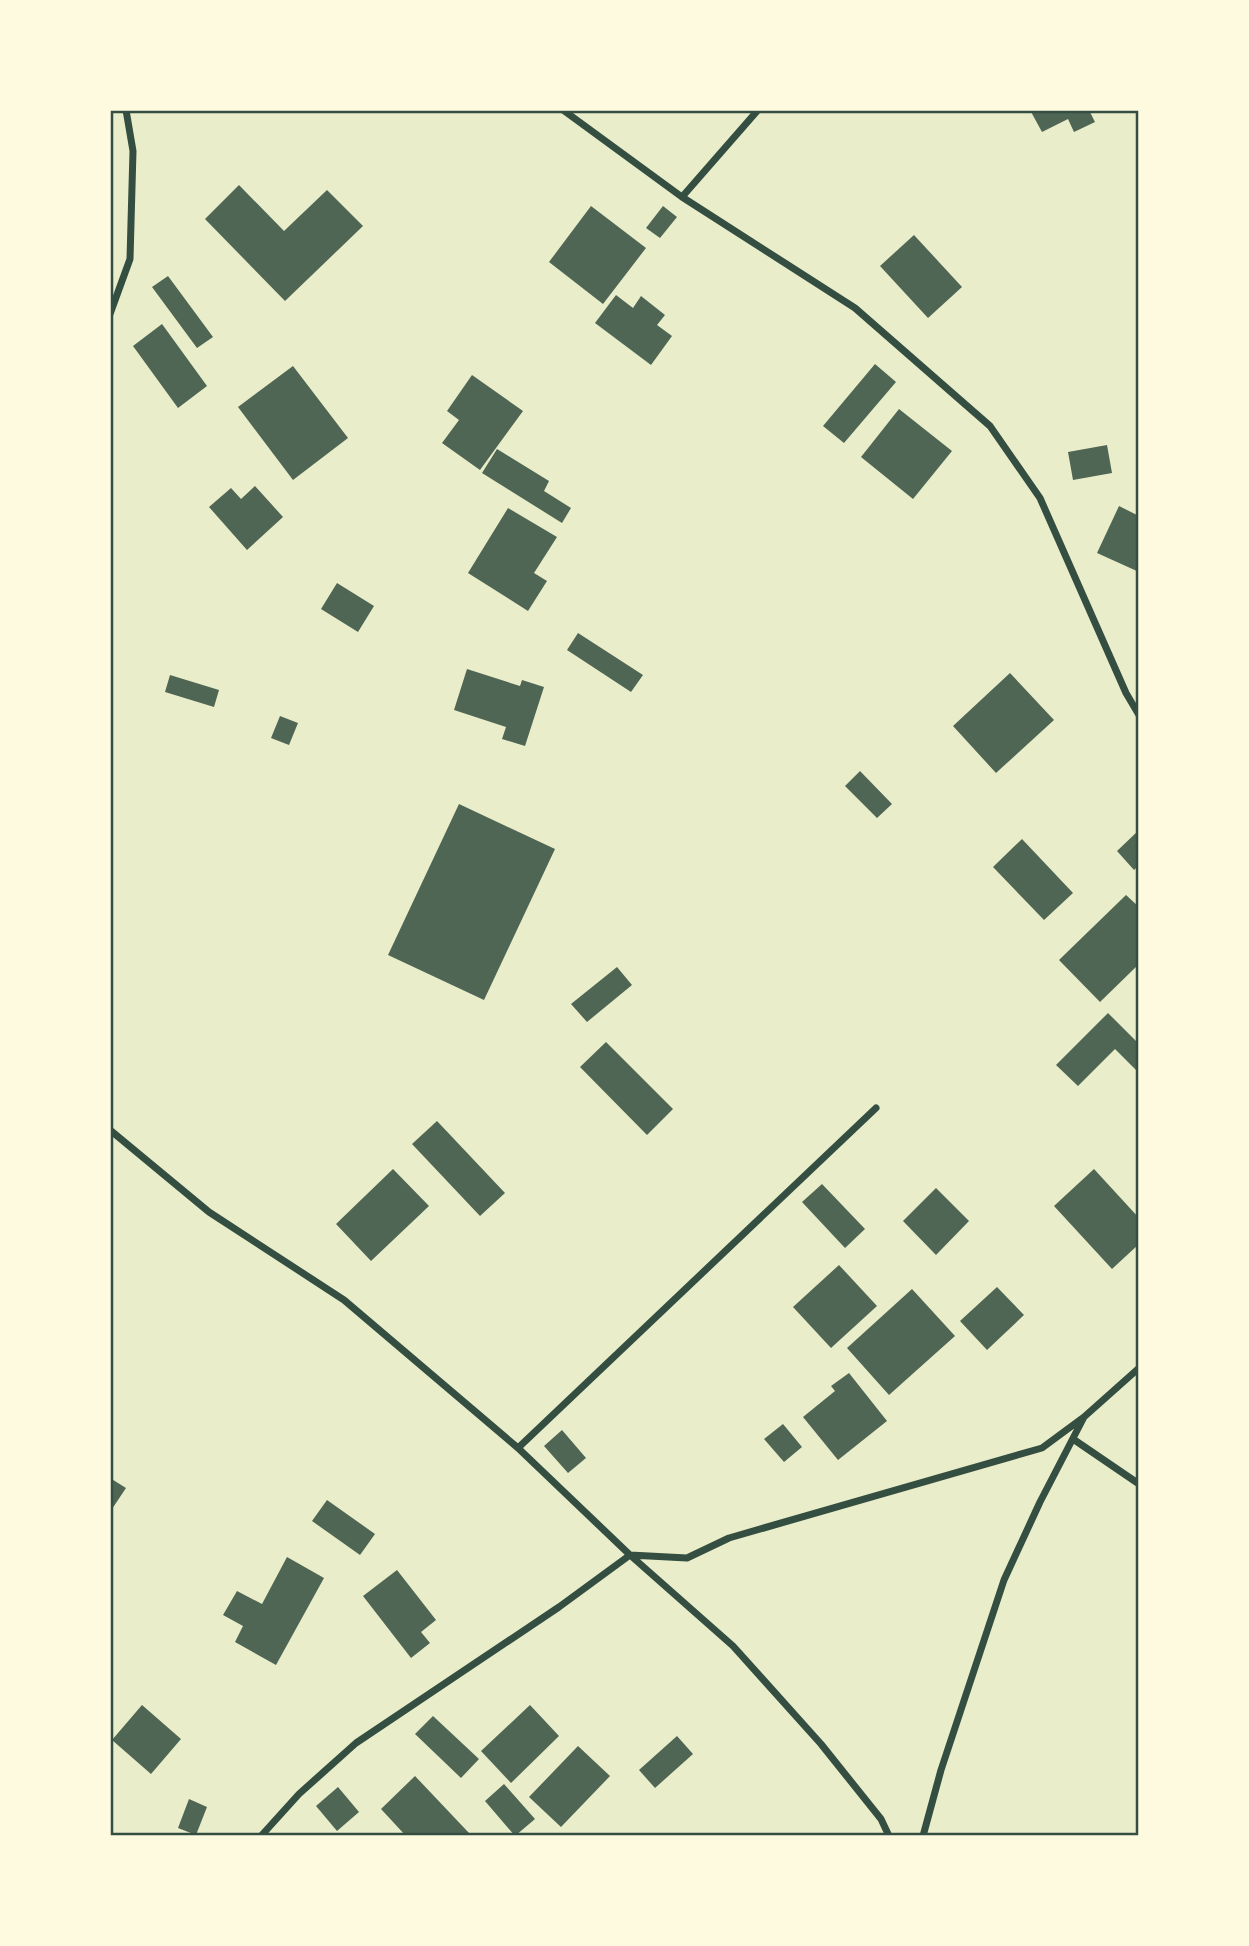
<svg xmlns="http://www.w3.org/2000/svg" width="1249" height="1946" font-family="Overpass,sans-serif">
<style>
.building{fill:#4f6655}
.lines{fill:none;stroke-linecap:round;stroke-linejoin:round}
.minor{stroke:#344e41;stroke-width:7}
.neatline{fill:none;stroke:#344e41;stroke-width:2.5}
</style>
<rect width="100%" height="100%" fill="#e9edc9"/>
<!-- building -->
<path class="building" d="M1030,110H1089L1095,122L1074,132L1068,119L1042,132Z
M239,185L284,231L327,190L363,226L285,301L205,219Z
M591,206L646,248L603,304L549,262Z
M663,206L677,217L660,238L646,228Z
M914,235L962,287L928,318L880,266Z
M168,276L213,337L197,348L152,287Z
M616,295L633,308L641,296L665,315L657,325L672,336L651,365L595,323Z
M162,324L207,386L178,408L133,346Z
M875,364L896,382L844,443L823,426Z
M293,366L348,438L293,480L238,407Z
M472,375L523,411L480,470L442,443L459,420L447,411Z
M899,409L952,451L913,499L861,457Z
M1107,445L1112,473L1073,480L1068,452Z
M497,449L549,481L544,491L571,508L562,523L482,473Z
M255,486L283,517L247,550L209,507L231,488L241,499Z
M1119,506L1139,516V572L1097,553Z
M508,508L557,537L534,573L547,581L528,611L468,573Z
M337,583L374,606L358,632L321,609Z
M578,633L643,675L631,692L567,650Z
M467,669L520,686L522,680L544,687L525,746L502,739L506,727L454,710Z
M1010,673L1054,720L996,773L953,726Z
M170,675L219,690L214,707L165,692Z
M280,716L298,723L289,745L271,738Z
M860,771L892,804L877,818L845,786Z
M459,804L555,849L484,1000L388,955Z
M1139,830V865L1134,870L1117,851Z
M1022,839L1073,893L1044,920L993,867Z
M1126,895L1139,907V964L1100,1002L1059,960Z
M617,967L632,985L587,1022L571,1004Z
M1108,1013L1139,1044V1073L1115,1049L1078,1086L1056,1065Z
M606,1042L673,1109L647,1135L580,1067Z
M437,1121L505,1193L480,1216L412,1144Z
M393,1169L429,1206L371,1261L336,1224Z
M1094,1169L1139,1218V1244L1112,1269L1054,1206Z
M822,1184L865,1229L845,1248L802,1202Z
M936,1188L969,1221L936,1255L903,1221Z
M839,1265L877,1306L831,1348L793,1307Z
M997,1287L1024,1315L987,1350L960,1321Z
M912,1289L955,1336L889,1395L847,1348Z
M849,1373L887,1421L838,1460L803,1417L835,1391L831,1386Z
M783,1424L802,1447L784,1462L764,1439Z
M562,1430L586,1458L568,1473L544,1446Z
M110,1478L126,1488L110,1512Z
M327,1500L375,1534L360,1555L312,1521Z
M287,1557L324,1578L276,1665L235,1642L243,1626L223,1615L237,1591L262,1604Z
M397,1570L436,1620L421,1632L430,1643L411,1658L363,1596Z
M142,1705L181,1739L151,1774L112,1740Z
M530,1705L559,1736L511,1783L481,1751Z
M433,1716L479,1759L461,1778L415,1734Z
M677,1736L693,1754L655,1788L639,1770Z
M578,1746L610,1776L561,1827L529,1797Z
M415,1776L469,1833L466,1836H406L381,1809Z
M504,1784L535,1819L515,1836L485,1801Z
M338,1787L359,1812L337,1831L316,1806Z
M189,1799L207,1807L196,1835L178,1828Z"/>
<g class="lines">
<!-- minor -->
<path class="minor" d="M563,110L682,197L855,308L990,426L1040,498L1126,693L1139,715
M682,197L758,110
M110,314L130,259L133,151L126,110
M110,1130L209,1212L344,1300L518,1448L630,1555L733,1646L821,1744L881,1819L889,1836
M1073,1439L1139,1484
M518,1448L876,1108
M261,1836L299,1794L356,1743L559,1607L630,1555L687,1558L729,1538L1042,1448L1084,1417
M923,1836L941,1770L1004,1580L1040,1502L1084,1417L1139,1368"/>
</g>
<!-- border -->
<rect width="1249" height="1946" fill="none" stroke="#fefae0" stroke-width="224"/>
<rect x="112" y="112" width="1025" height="1722" class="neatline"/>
</svg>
